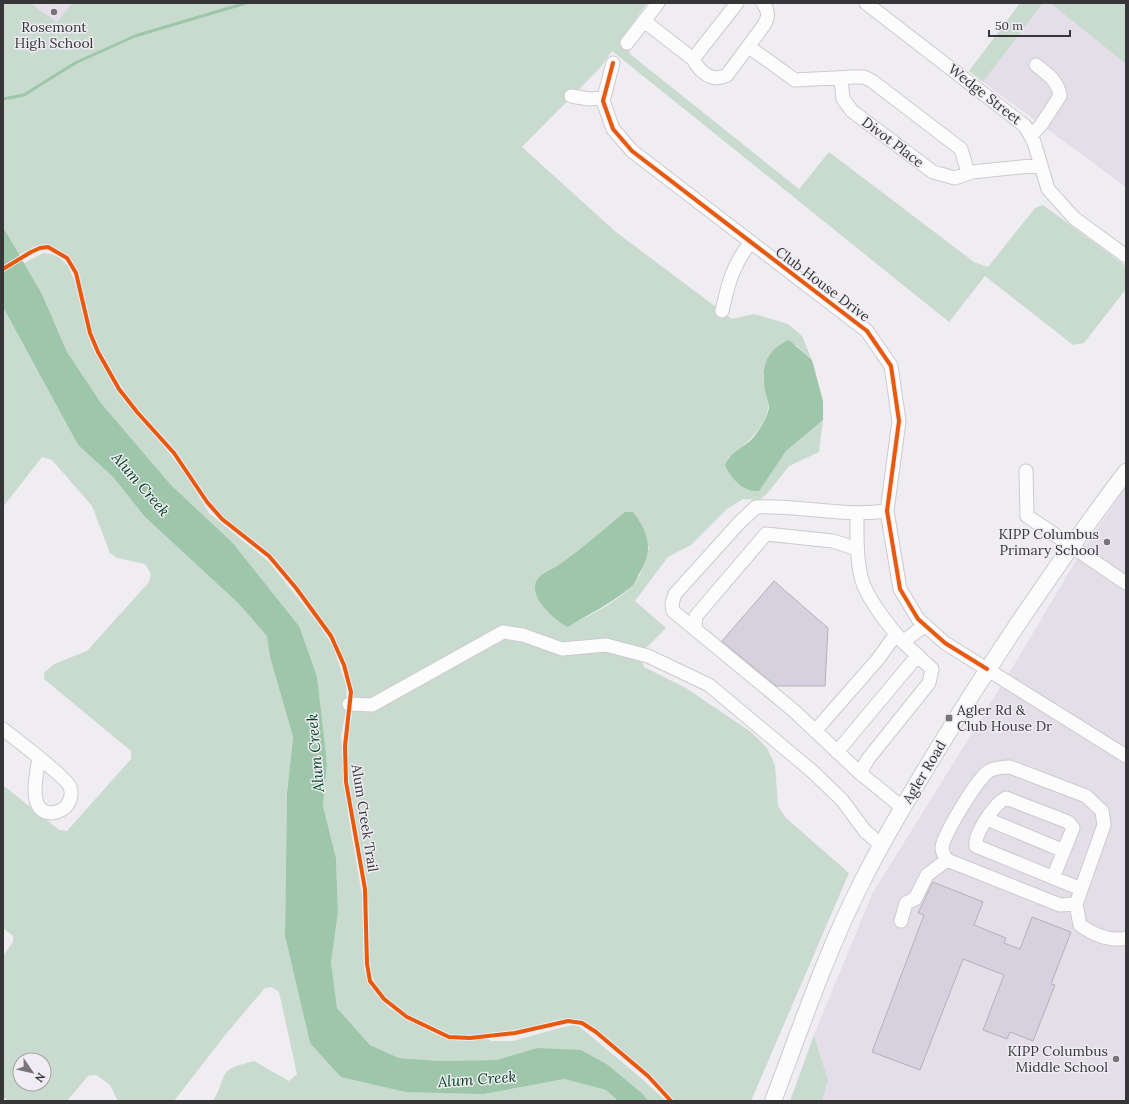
<svg xmlns="http://www.w3.org/2000/svg" width="1129" height="1104" font-family="Lora,serif">
<style>
.built{fill:#e3dee8}
.green{fill:#c9dbcf;fill-rule:evenodd}
.water{fill:#9ec6aa}
.lines{fill:none;stroke-linecap:round;stroke-linejoin:round}
.stream{stroke:#9ec6aa;stroke-width:3}
.building{fill:#d7d0de;stroke:#b3b2b6}
.minor-casing{stroke:#cccace;stroke-width:15}
.major-casing{stroke:#cccace;stroke-width:18}
.minor{stroke:#fdfcfd;stroke-width:13}
.major{stroke:#fdfcfd;stroke-width:16}
.cycleway-casing{stroke:#efecf3;stroke-width:6}
.cycleway{stroke:#e8590c;stroke-width:4}
.poi-dot{fill:#777579;stroke:#efecf3;stroke-width:1.5}
.labels{text-anchor:middle;dominant-baseline:central;stroke-width:3;stroke-linejoin:round;paint-order:stroke}
.poi-label{font-size:14px;fill:#363538;stroke:#efecf3;text-anchor:end}
.street-label{font-size:14px;fill:#363538;stroke:#efecf3}
.water-label{font-size:15px;font-style:italic;fill:#00451f;stroke:#efecf3}
</style>
<rect width="100%" height="100%" fill="#efedf2"/>
<!-- built -->
<path class="built" d="M30,3H72L57,22Z
M1043,3H1050L1126,64V187L983,82Z
M1126,487V1101H822L828,1080L814,1035L872,894L1005,680L1081,552Z"/>
<!-- green -->
<path class="green" d="M3,3H30L57,22L72,3H647L625,34L630,54L799,189L829,152L974,262L988,267L1035,208L1043,205L1126,266V289L1084,343L1073,345L985,276L949,322L612,51L601,67L522,147L616,232L732,319L754,314L788,324L802,336L812,360L796,345L763,375C764,385 770,400 768,409C763,432 744,445 727,459L779,460L786,451L823,420L819,452L789,466L767,494L759,500L743,499L727,509L691,545L668,557L635,601L666,628L640,654L644,667L686,688L751,732L767,748L775,765L778,806L786,818L849,873L751,1101H675L640,1068L592,1027C566,1009 539,1029 511,1033C502,1035 492,1033 483,1035L491,1041H513L560,1028L573,1025L580,1027L641,1078L666,1101H648L643,1094L608,1065L537,1048L496,1060L440,1061L399,1058L370,1045L337,1008L331,962L338,912L336,858L323,806L327,764L299,626L232,542L171,485L101,403L67,352L42,294L24,263L43,253L51,254L60,258L68,266L79,291L92,347L124,401L163,445L189,479L209,513L269,562L317,622L333,646L346,685L347,707L341,735L348,814L362,895L364,969L369,984L377,995L388,1007L404,1017C402,1010 396,1009 391,1004C379,993 373,982 370,966L366,881L351,802L346,745L353,709L352,691L346,665L339,647L328,628L278,563L266,551L227,523L215,509L177,453L132,402L119,383L94,339L83,290L76,270L68,259L54,249L43,246L34,247L19,255L3,227ZM649,547C646,560 642,576 632,586C615,604 589,615 568,627L537,579L566,560Z
M1020,3H1043L983,82L969,71Z
M1050,3H1126V64Z
M3,307L78,445L113,477L145,517L238,603L267,636L270,657L293,737L287,793L285,936L310,1043L484,1094L564,1079L606,1090L618,1101H213C230,1073 214,1071 254,1061L289,1081L297,1074L279,992L271,987L265,988L226,1034L174,1101H118L110,1085L96,1075L88,1076L67,1101H8L3,1097V956L13,942V936L3,928V785L59,830L67,831L131,759V751L44,679V673L54,664L87,651L149,582L151,574L145,564L117,558L110,553L92,506L52,460L42,457L3,507ZM20,1060H44V1084H20Z
M814,1035L828,1080L822,1101H790Z"/>
<!-- water -->
<path class="water" d="M3,227L42,294L67,352L101,403L171,485L232,542L299,626L317,677L327,764L323,806L336,858L338,912L331,962L337,1008L370,1045L399,1058L440,1061L496,1060L537,1048L581,1050L608,1065L643,1094L648,1101H618L606,1090L564,1079L484,1094L406,1092L341,1077L310,1043L285,936L287,793L293,737L270,657L267,636L238,603L145,517L113,477L78,445L3,307Z
M789,340L812,360L823,401V420L786,451L759,491C742,492 733,479 725,466C729,452 744,448 753,438C759,431 767,418 769,408C769,403 766,395 765,390C761,367 766,350 789,340Z
M625,512H633C649,533 654,551 639,574C637,578 635,584 631,587C612,603 589,614 568,627C555,621 527,596 537,580C540,574 551,570 557,566C581,550 603,530 625,512Z"/>
<g class="lines">
<!-- stream -->
<path class="stream" d="M3,99L24,95L75,63L135,36L246,3"/>
</g>
<!-- building -->
<path class="building" d="M774,581L828,628L825,686H776L722,641Z
M933,882L983,902L974,925L1006,938L1004,943L1020,949L1032,917L1071,932L1051,984L1055,985L1033,1041L1010,1032L1007,1039L983,1030L1004,975L963,959L920,1070L872,1052L924,915L918,913Z"/>
<g class="lines">
<!-- minor casing -->
<g class="minor-casing">
<path id="minor" d="M866,3L1025,126L1034,142L1048,189L1074,218L1126,256
M644,21L693,59C700,72 712,83 727,75L764,25C769,17 769,11 763,3
M627,43L658,3
M749,47L795,80L854,77H864L872,81L961,149L968,173
M693,59L737,3
M613,63L603,101L613,129L632,151L867,331L891,366L899,421L887,511L900,589L918,619L945,643L1126,756
M841,79L843,99L852,111L933,172L955,178L972,172L1041,165
M571,96L589,99L603,98
M1031,136L1041,125L1060,96C1058,80 1047,74 1036,65
M722,311C728,284 733,264 751,242
M1026,471L1027,516L1126,583
M887,511C842,517 801,505 756,507L739,523L675,594L672,604L673,611L793,710L860,773L903,808
M857,514C857,535 856,567 864,586C873,606 888,625 903,642
M695,629L696,616L766,534L833,541L857,549
M349,704L372,705L503,632L523,635L562,649L606,645L648,656L709,685L813,772L842,800L865,831L881,845
M3,729C14,738 66,777 70,787C72,792 71,799 68,804C65,809 58,812 52,813C26,813 37,773 39,758
M815,731L878,659L896,634
M837,752L918,655
M860,773L868,759L929,683L932,669L903,642L925,625
M987,819L1064,851
M1053,878L1073,828L1068,822L1006,798C994,804 974,834 976,846L1081,889
M1076,904L1060,905L947,860C945,857 942,852 942,848C942,837 978,777 989,771C995,768 1002,767 1010,767L1086,796L1102,811L1104,825L1076,904L1080,925C1094,935 1109,942 1126,938
M901,921L906,903L915,899L927,875L947,860"/>
</g>
<!-- major casing -->
<g class="major-casing">
<path id="major" d="M773,1101C801,1028 826,952 862,882C884,837 910,795 936,752C995,655 1058,562 1126,472"/>
</g>
<!-- minor -->
<use href="#minor" class="minor"/>
<!-- major -->
<use href="#major" class="major"/>
<!-- cycleway casing -->
<g class="cycleway-casing">
<path id="cycleway" d="M613,63L603,101L613,129L632,151L867,331L891,366L899,421L887,511L900,589L918,619L945,643L987,669
M3,269L31,252L40,248L48,247L67,258L76,273L90,333L98,352L119,389L137,412L174,453L207,502L222,519L269,556L296,588L331,636L344,665L351,692L345,746L346,782L365,889L367,964L370,981L384,999L407,1017L449,1037L470,1038L515,1033L568,1021L582,1023L596,1032L648,1076L671,1101"/>
</g>
<!-- cycleway -->
<use href="#cycleway" class="cycleway"/>
</g>
<!-- markers -->
<g class="poi-dot">
<circle cx="54" cy="12" r="4"/>
<circle cx="1107" cy="542" r="4"/>
<rect x="945" y="714" width="8" height="8" rx="2"/>
<circle cx="1116" cy="1059" r="4"/>
</g>
<g class="labels">
<!-- poi labels -->
<g class="poi-label">
<text x="54" y="27" text-anchor="middle">Rosemont<tspan x="54" dy="16">High School</tspan></text>
<text x="1099" y="534">KIPP Columbus<tspan x="1099" dy="16">Primary School</tspan></text>
<text x="957" y="710" text-anchor="start">Agler Rd &amp;<tspan x="957" dy="16">Club House Dr</tspan></text>
<text x="1108" y="1051">KIPP Columbus<tspan x="1108" dy="16">Middle School</tspan></text>
</g>
<!-- street labels -->
<g class="street-label">
<text transform="translate(985 94) rotate(38)">Wedge Street</text>
<text transform="translate(893 142) rotate(37)">Divot Place</text>
<text transform="translate(823 284) rotate(37)">Club House Drive</text>
<text transform="translate(924 772) rotate(-59)">Agler Road</text>
<text transform="translate(365 818) rotate(81)">Alum Creek Trail</text>
</g>
<!-- water labels -->
<g class="water-label">
<text transform="translate(141 484) rotate(49)">Alum Creek</text>
<text transform="translate(315 753) rotate(-95)">Alum Creek</text>
<text transform="translate(477 1079) rotate(-4)">Alum Creek</text>
</g>
</g>
<!-- border -->
<rect width="1129" height="1104" fill="none" stroke="#363538" stroke-width="8"/>
<!-- north arrow -->
<g transform="translate(32 1072) rotate(124)"><circle r="19" fill="#efecf3" stroke="#a5a3a8"/>
<path d="M0-3L7 15L0 10L-7 15Z" fill="#777579"/>
<text y="-6" font-size="11" font-weight="bold" text-anchor="middle" fill="#363538">N</text>
</g>
<!-- scale -->
<path d="M989 30v6h81v-6" fill="none" stroke="#363538" stroke-width="2"/>
<text x="995" y="30" font-size="12" fill="#363538" stroke="#efecf3" stroke-width="3" paint-order="stroke">50 m</text>
</svg>
